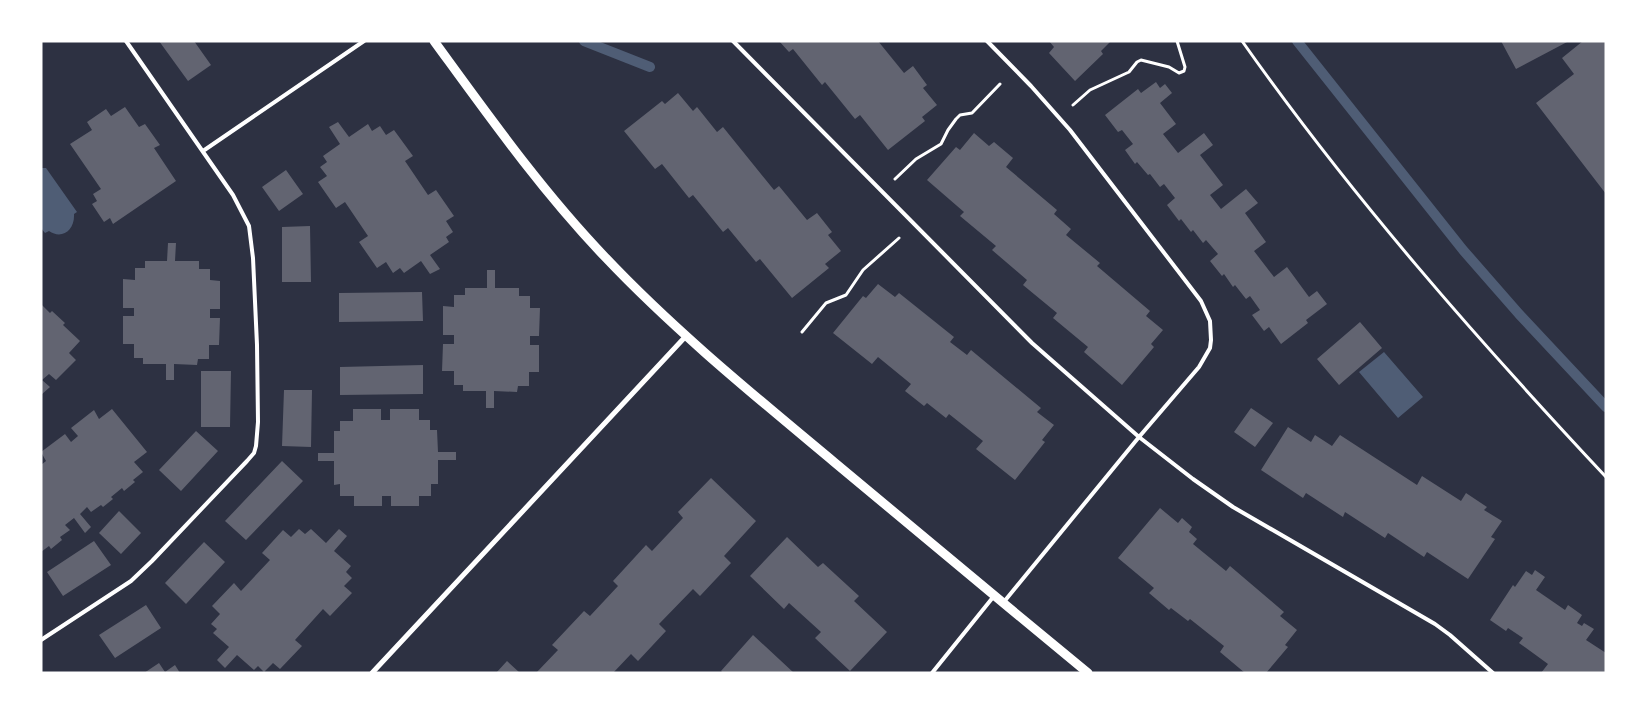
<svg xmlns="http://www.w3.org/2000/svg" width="1647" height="714" font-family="Literata,serif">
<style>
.water{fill:#4f5d75}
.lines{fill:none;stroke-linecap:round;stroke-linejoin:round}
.stream{stroke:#4f5d75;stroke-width:10}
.building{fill:#626471}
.path{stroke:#fff;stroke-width:3}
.service{stroke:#fff;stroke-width:4}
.minor{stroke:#fff;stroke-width:5}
.tertiary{stroke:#fff;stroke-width:9}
</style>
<rect width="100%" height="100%" fill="#2d3142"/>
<!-- water -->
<path class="water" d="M41,168H46L77,212L74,214C75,230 62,240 49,231L45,233L41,228Z
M1384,352L1423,397L1398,418L1359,372Z"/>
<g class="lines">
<!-- stream -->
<path class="stream" d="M584,41L650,67
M1297,41L1463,250L1519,314L1606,407"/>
</g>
<!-- building -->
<path class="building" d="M159,41H194L211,65L188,81Z
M779,41H878L904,73L913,66L927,85L923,88L937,105L922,117L925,121L888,150L860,115L855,119L825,82L822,85L793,49L789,52Z
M1049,41H1111L1101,51L1103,54L1075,81L1049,53L1054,47Z
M1501,41H1569L1516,69Z
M1583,41H1606V194L1536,103L1574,74L1562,58Z
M1156,82L1160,88L1165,84L1172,93L1160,103L1176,124L1163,134L1178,153L1204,133L1213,145L1200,155L1223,185L1210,195L1221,209L1246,189L1258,203L1245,213L1266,242L1254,251L1274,277L1287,267L1309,297L1317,291L1327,304L1306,320L1308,323L1281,344L1269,327L1264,331L1252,315L1260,310L1250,296L1246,299L1235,285L1233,287L1224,274L1222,276L1210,261L1218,254L1206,240L1203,243L1193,230L1191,232L1181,219L1179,221L1167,205L1175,198L1164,184L1160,187L1150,174L1148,175L1137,162L1135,164L1125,150L1133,144L1122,130L1118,132L1105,115L1138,89L1141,93Z
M678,93L693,111L697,107L717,132L723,127L774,190L779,186L807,220L817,213L832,232L828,235L841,251L825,264L829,268L792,298L760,259L756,262L728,228L723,232L693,195L689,198L662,164L655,169L624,131L662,101L665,104Z
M125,107L139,127L145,124L160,145L154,148L176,181L113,224L110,218L104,222L92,204L97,201L93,194L101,189L70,144L92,130L87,122L106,109L111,116Z
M338,122L349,137L368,124L372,131L380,126L386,135L394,130L413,156L405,161L428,195L436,190L454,216L446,221L453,232L446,237L449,242L430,255L440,269L430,274L421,261L404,273L400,268L393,273L386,262L377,268L359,242L368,236L345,202L336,208L318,182L327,176L320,167L327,162L323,156L340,144L329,127Z
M974,133L989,146L994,142L1013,158L1006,167L1057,210L1054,214L1071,229L1066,235L1100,263L1097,266L1150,311L1146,316L1163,330L1151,344L1154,347L1122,385L1084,352L1088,347L1053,318L1057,313L1023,285L1027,280L992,250L996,246L960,216L964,212L927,180L956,147L960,150Z
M286,170L303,194L279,211L262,187Z
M310,226L311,282H282V227Z
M168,243H176L175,261H199V269H210V280L220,281V309H210V318H220L219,345H209V359H198L197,365L174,364V380H166V364H143V358H134V344H123V316H134V308H123V279L135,280V268H145V261H167Z
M487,270H495V288H519V296H530V308H540L539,336H530V345H539V372H529V386H518L517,392L494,391V408H486V391H463V385H454V371H442L443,344H454V335H443V306L454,307V295H465V288H487Z
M878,284L895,297L899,293L954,337L950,342L967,355L971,350L1041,408L1037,412L1054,425L1042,440L1045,442L1015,480L976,449L983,441L949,414L946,418L927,403L924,406L905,391L911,384L878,357L872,364L833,333L863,296L866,298Z
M422,292L423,321L339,322V293Z
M41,304L50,313L52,311L65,323L63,325L80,341L69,353L76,360L56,380L49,374L42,380L50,387L41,395Z
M1360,322L1382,348L1339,385L1317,359Z
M423,365V394L340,395V367Z
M201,371H231L230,427H201Z
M284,390H312L311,447L282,446Z
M1251,408L1273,423L1255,447L1234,432Z
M112,409L147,452L134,462L143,472L133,480L135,482L124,491L122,488L111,497L113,499L103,507L101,505L91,512L87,507L80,514L91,527L85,533L74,518L65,525L70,530L60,537L62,540L51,549L49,546L41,552V465L46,461L41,452L65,434L71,442L78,436L71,428L94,410L99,419Z
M353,409H381V420H390V409H419V420H430V430H437L438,452H456V460H438V484H431V496H419V506H391V496H382V506H354V496H340V484L334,485V461H318V453H334V431H340V421H353Z
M1288,427L1311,442L1315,435L1332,446L1340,435L1417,485L1422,476L1461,501L1466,493L1487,507L1484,510L1502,521L1491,537L1495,539L1468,579L1427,552L1424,557L1388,533L1385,538L1345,512L1343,517L1306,493L1303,498L1261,470Z
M196,431L218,451L181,491L159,470Z
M282,461L303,481L246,540L225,521Z
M711,478L756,521L724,556L731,563L700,596L693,589L659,624L666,631L638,661L631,654L613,673H536L558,650L552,645L584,611L590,616L618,586L613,581L646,545L652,551L683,518L678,512Z
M1160,508L1178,523L1182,518L1192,527L1189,532L1197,539L1193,544L1226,571L1230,566L1284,612L1280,616L1297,630L1285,645L1288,647L1266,673H1245L1220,652L1224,646L1190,619L1188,621L1171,608L1169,610L1149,593L1154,588L1118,558Z
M119,511L141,533L121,554L99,533Z
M299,529L305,534L311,529L326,543L339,529L347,536L334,551L351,566L346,572L352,578L344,586L352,593L330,616L323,609L295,640L302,646L280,669L273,663L264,672L258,666L254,670L237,655L225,668L217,660L229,647L213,633L217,629L211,624L220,614L212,606L234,583L241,591L270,560L262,553L283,530L291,537Z
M787,537L818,567L823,563L859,596L854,601L887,632L850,671L815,638L821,632L789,603L784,609L750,576Z
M94,541L111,565L63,596L47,572Z
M204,542L225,562L186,604L165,583Z
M1535,570L1545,577L1536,590L1565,610L1568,605L1582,615L1577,623L1582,626L1584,623L1594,629L1586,640L1606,653V673H1541L1548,664L1519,643L1523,638L1508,628L1506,631L1490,620L1513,585L1515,587L1526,571L1532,575Z
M146,605L161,628L115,658L99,635Z
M753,635L794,673H723L721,671Z
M507,661L520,673H496Z
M159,663L165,672L175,665L180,673H144Z"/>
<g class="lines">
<!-- path -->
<path class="path" d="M1242,41C1351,196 1477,339 1606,477
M1073,105L1090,90L1129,72L1137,62L1141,60L1169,67L1179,73L1184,71L1185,67L1177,41
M895,179L916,159L941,144L948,130L956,119L960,115L972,113L1000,84
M802,332L826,303L846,295L863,270L899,238"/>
<!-- service -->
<path class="service" d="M733,41L1032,343L1139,437L1193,479L1233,507L1435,624L1450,635L1493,673
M987,41L1031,86L1070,130L1201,301L1210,321L1211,340L1210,348L1199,367L1139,437L1003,603
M203,151L364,41
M41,640L131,581L152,561L247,461L254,453L256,446L258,422L257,345L253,258L249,226L233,195L126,41
M932,673L994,596"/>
<!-- minor -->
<path class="minor" d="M372,673L686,336"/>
<!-- tertiary -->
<path class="tertiary" d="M434,41C488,115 541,190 605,257C675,331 755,396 834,462C918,532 1003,603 1088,673"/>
</g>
<!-- border -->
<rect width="1647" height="714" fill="none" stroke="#ffffff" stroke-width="85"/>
</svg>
